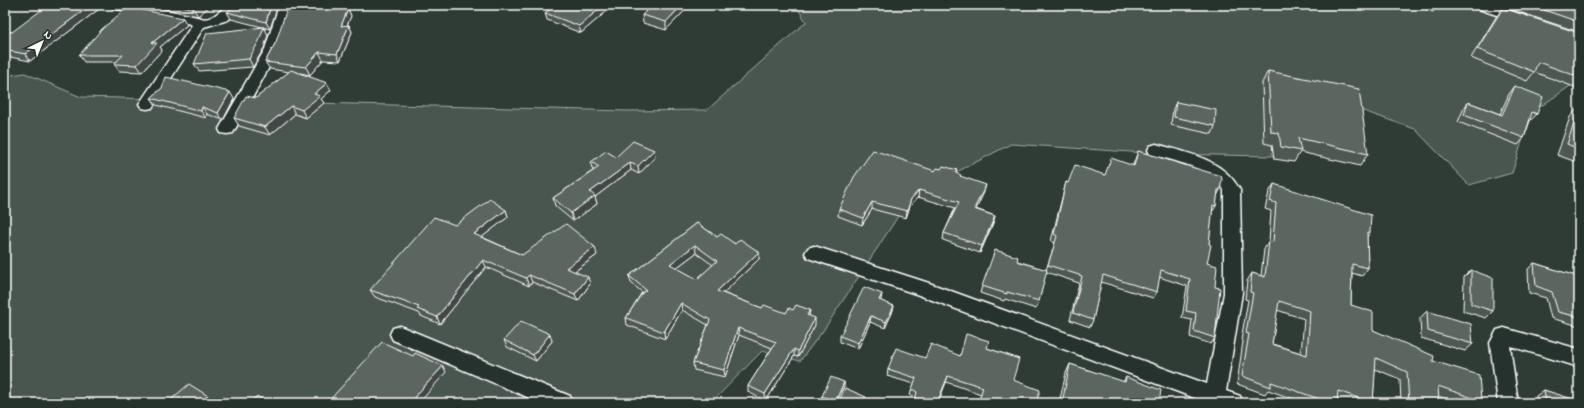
<svg xmlns="http://www.w3.org/2000/svg" width="1584" height="408" font-family="'Indie Flower',sans-serif">
<style>
.green{fill:#4a544f;stroke:#a4aaa7}
.lines{fill:none;stroke-linecap:round;stroke-linejoin:round}
.minor-casing{stroke:#fff;stroke-width:3}
.minor{fill:#26332d;fill-rule:evenodd}
.wall{fill:#4e5853;stroke:#fff;fill-rule:evenodd}
.shaded-wall{fill:#404744;stroke:#fff}
.building{fill:#5b6661;stroke:#fff;fill-rule:evenodd}
</style>
<rect width="100%" height="100%" fill="#2f3b35"/>
<filter id="ink" filterUnits="userSpaceOnUse"><feTurbulence type="fractalNoise" baseFrequency=".025" numOctaves="2"/><feDisplacementMap in="SourceGraphic" scale="8" xChannelSelector="R" yChannelSelector="G"/><feConvolveMatrix kernelMatrix="1 2 1 2 8 2 1 2 1" color-interpolation-filters="sRGB"/></filter>
<g filter="url(#ink)">
<!-- green -->
<path class="green" d="M796,5H1579V83L1576,82L1531,113L1512,173L1469,185L1415,129L1346,105L1272,156L1161,154L1011,144L912,195L825,328L800,361L762,351L711,403H5V76L25,73L81,97L628,111L707,110L806,22Z"/>
<g class="lines">
<!-- minor casing -->
<g class="minor-casing">
<path id="minor" d="M110,5C142,5 171,10 201,18C212,22 221,8 230,5C234,4 241,5 246,5L228,20L204,27L152,108L147,109L142,108L139,104L192,25L182,21L117,9L112,8Z
M279,5H293L279,49L233,133L227,134L221,133L219,129L265,49Z
M1474,5H1494L1527,16L1529,19L1527,22H1517L1476,8Z
M1156,144C1188,153 1223,159 1240,190L1242,293L1226,391L1240,396L1243,403H1208L916,294L808,258L805,253L808,248L814,246L929,283L1207,384L1224,293V190C1210,167 1174,161 1150,154L1148,150L1150,146Z
M400,326L570,396L573,403H541L393,340L390,334L393,328Z
M1504,328L1579,349V367L1510,346L1518,403H1498L1490,343L1497,330Z"/>
</g>
<!-- minor -->
<use href="#minor" class="minor"/>
</g>
<!-- wall -->
<path class="wall" d="M159,5H211L198,16L160,8Z
M278,5L270,29L231,19L227,12Z
M341,5L340,10L348,9L351,16L347,25H349L352,32L340,61L323,60L310,75L300,73L331,90L321,99L324,103L306,118L295,114L270,135L239,126L234,118L256,98L289,72L270,69L265,62L276,42Z
M555,5H614L581,33L547,20L545,13Z
M690,5L666,30L643,23L642,15Z
M1415,5H1437L1433,12Z
M1512,5H1579V32L1510,9Z
M1503,8L1579,33V86L1577,88L1534,72L1527,81L1471,58L1496,17Z
M99,9L30,61L5,56V31L12,32Z
M187,25L160,47L162,50L142,72L119,71L114,64L117,62H84L79,55Z
M268,35L264,48L253,67L199,71L194,64Z
M1268,71L1368,154L1360,166L1300,152L1294,162L1274,159L1272,145L1264,143L1262,83Z
M1515,86L1537,114L1530,121L1524,138L1518,145L1458,122L1463,110L1468,102L1500,114L1509,94Z
M162,88L234,99L223,120L207,114L206,118L156,105L151,98Z
M1176,102L1215,126L1212,134L1171,125L1173,109Z
M1579,107V163L1557,155L1570,117Z
M654,150L655,157L639,174L631,170L595,197L597,204L573,221L555,206L553,198L594,170L592,169L591,162Z
M1138,151L1220,190L1217,196L1216,206L1212,212L1207,263L1215,287V338L1211,344L1190,337L1192,320L1182,318L1187,286L1159,277L1157,292L1153,298L1101,282L1093,320L1090,327L1070,320L1079,283L1046,272L1039,301L1036,309L1005,299L1004,301L980,293L982,286L1017,261L1046,270L1055,243L1051,241L1064,190L1066,182L1068,183L1105,175L1133,165Z
M941,169L957,170L956,173L984,192L976,209L995,216L993,223L980,253L943,240L944,233L955,208L918,197L910,206L906,218L872,209L862,225L838,216L839,209Z
M1274,184L1370,233L1367,237L1368,268L1362,276L1352,273L1351,305L1373,330L1433,361L1481,401L1479,403H1458L1438,396L1439,403H1401L1400,379L1375,369L1373,403H1345L1338,400L1337,403H1305L1268,390L1265,394L1237,384L1243,341L1241,340L1248,300L1245,299L1247,281L1252,273L1261,276L1264,249L1269,241L1271,211L1265,209L1269,192ZM1277,310L1304,319L1301,353L1272,344Z
M506,210L508,217L482,237L522,255H597L574,272L590,284L578,301L532,282L529,286L486,267L440,324L421,316L419,313L375,297L370,290L455,225Z
M697,223L717,237L759,252V259L723,293L762,308L786,313L809,316L815,325L798,357L794,356L766,401L748,392V386L772,348L739,335L725,377L694,370L693,363L708,325L682,310L665,339L627,325L626,318L642,292L631,283L629,276ZM696,253L713,265L697,279L676,268Z
M1534,263L1579,277V326L1551,318L1546,298L1529,293L1528,269Z
M1471,270L1493,311L1486,318L1463,311L1464,277Z
M881,301L894,306L892,313L885,328L870,322L858,349L840,342V336Z
M1427,311L1473,344L1465,351L1421,338L1420,318Z
M550,334L552,341L536,361L507,347L504,340Z
M987,348L1019,359L981,394L946,382L938,403H914L915,398L910,395L912,389L914,384L887,376L888,369L925,358L960,356Z
M1070,364L1123,382L1126,377L1159,403H1059L1066,373Z
M844,382V386L836,403H830L821,399L822,396Z
M1544,390L1579,403H1537L1536,396Z"/>
<!-- shaded-wall -->
<path class="shaded-wall" d="M91,5H96L99,9L30,61L25,54Z
M197,5H211L198,16L193,8Z
M271,5H278L270,29L266,22Z
M336,5H341L338,17L334,10Z
M604,5H614L581,33L579,26Z
M682,5H690L666,30V22Z
M348,9L351,16L344,33L341,26Z
M183,18L187,25L160,47L162,50L142,72L137,65L152,43Z
M349,25L352,32L340,61L337,54Z
M264,27L268,35L264,48L253,67L249,59Z
M319,52L323,60L310,75L306,67Z
M327,83L331,90L321,99L324,103L306,118L302,110L314,94Z
M230,92L234,99L223,120L218,113Z
M291,106L295,114L270,135L265,127Z
M202,107L207,114L206,118L201,111Z
M654,150L655,157L639,174L638,166Z
M630,163L631,170L595,197L597,204L573,221L571,213L590,192Z
M986,185L984,192L973,216L974,209Z
M919,190L918,197L910,206L906,218L907,211L911,199Z
M872,202V209L862,225L863,218Z
M506,210L508,217L477,241L474,234Z
M995,216L993,223L980,253L982,246Z
M695,245L696,253L672,271L670,264Z
M595,247L597,255L568,276L566,268Z
M759,252V259L718,298L717,291Z
M483,260L486,267L440,324L437,317Z
M529,275L532,282L529,286L526,278Z
M588,277L590,284L578,301L575,294Z
M882,294L881,300L878,307L879,300Z
M681,303L682,310L665,339L664,332Z
M894,306L892,313L885,328L886,322Z
M810,310L809,317L807,315Z
M871,316L870,322L858,349V343Z
M815,318V325L798,357V351Z
M738,328L739,335L725,377L724,370Z
M550,334L552,341L536,361L533,355Z
M794,349V356L766,401L765,394Z
M443,366L446,372L419,403H409Z
M948,376L946,382L938,403H937Z
M844,382V386L836,403H835V402Z
M208,396L215,403H200Z"/>
<!-- building -->
<path class="building" d="M48,5H91L25,54L5,50V31L12,32Z
M178,5H197L193,8Z
M235,5H271L266,22L227,12Z
M288,5H336L334,10L348,9L341,26L349,25L337,54L319,52L306,67L265,62L276,42Z
M555,5H604L579,26L545,13Z
M652,5H682L666,22L642,15Z
M1529,5H1579V22Z
M128,7L183,18L152,43H157L137,65L114,64L123,55H79L102,29Z
M1503,8L1579,33V77L1538,62L1534,72L1477,49Z
M264,27L259,41L249,59L194,64L207,33Z
M291,70L327,83L314,94L320,96L302,110L291,106L265,127L234,118L246,96L256,98Z
M1268,71L1359,89L1368,154L1298,138L1301,151L1281,147L1279,133L1271,132Z
M166,77L230,92L218,113L202,107L201,111L151,98L162,88Z
M1515,86L1543,97L1537,114L1532,112L1524,138L1464,115L1468,102L1502,115Z
M1176,102L1216,110L1215,126L1174,117Z
M1579,109V149L1567,144Z
M633,141L654,150L638,166L630,163L590,192L595,196L571,213L553,198L599,167L591,162L606,151L616,157Z
M873,150L935,171L937,168L941,169L943,166L957,170L956,173L961,175L960,176L986,185L974,209L995,216L982,246L944,233L959,202L919,190L911,199L907,211L872,202L863,218L839,209L854,177Z
M1138,151L1221,176L1222,179L1220,190H1218L1216,206L1213,205L1209,244L1211,245L1207,263L1217,266L1215,287L1220,288L1215,338L1194,331L1196,313L1186,311L1190,279L1161,270L1157,292L1103,275L1093,320L1073,313L1082,276L1048,265L1057,236L1054,234L1066,182L1068,183L1075,165L1105,175L1111,158L1134,166Z
M1274,184L1371,215L1370,233L1367,232L1368,268L1352,264L1351,305L1373,312V330L1434,356L1433,361L1479,375L1481,401L1438,386L1439,403H1409L1407,372L1376,358L1373,403L1338,391L1337,403H1322V400L1271,382V387L1242,376L1249,334L1246,333L1253,293L1250,292L1252,273L1265,277L1269,241L1273,242L1276,203L1270,201ZM1279,301L1310,311L1307,355L1272,344Z
M490,199L506,210L474,234L522,255L566,224L595,247L566,268L588,277L575,294L529,275L526,278L483,260L437,317L417,309L419,307L370,290L434,217L455,225Z
M697,223L717,237L721,234L735,244L740,239L759,252L717,291L762,308L764,305L786,313L789,308L793,310L796,305L810,310L807,315L815,318L798,351L794,349L765,394L748,386L776,342L738,328L724,370L693,363L710,320L681,303L664,332L626,318L642,293L646,290L629,276ZM695,245L717,261L697,279L670,264Z
M995,250L1018,257L1017,261L1047,270L1039,301L1007,292V294L982,286Z
M1534,263L1579,277V317L1558,312L1552,292L1536,286Z
M1471,270L1493,278V311L1471,304Z
M864,287L882,294L879,300L894,306L886,322L871,316L858,343L840,336Z
M1427,311L1471,324L1473,344L1428,331Z
M521,321L550,334L533,355L504,340Z
M966,334L989,341L987,348L1019,359L1013,380L1040,390L1036,403H978L983,387L948,376L937,403H914L917,392L912,389L916,378L888,369L896,348L925,358L931,344L960,356Z
M382,342L413,356L415,353L443,366L409,403H327Z
M1070,364L1125,382L1126,377L1161,390L1159,403H1062Z
M831,377L844,382L835,402L822,396Z
M189,384L208,396L200,403H167Z
M845,388L866,397L863,403H838Z
M1544,390L1579,401V403H1546Z
M257,396L267,403H250Z
M645,400L652,403H643Z"/>
</g>
<!-- margin -->
<rect width="1584" height="408" fill="none" stroke="#26332d" stroke-width="20"/>
<rect x="10" y="10" width="1564" height="388" fill="none" stroke="#fff" stroke-width="1.5" filter="url(#ink)"/>
<!-- north arrow -->
<g transform="translate(42 42) rotate(43)" stroke="#26332d" stroke-width="3" paint-order="stroke">
<path d="M0-3L7 15L0 10L-7 15Z" fill="#ffffff"/>
<text y="-6" font-size="11" font-weight="bold" text-anchor="middle" fill="#ffffff">N</text>
</g>
</svg>
